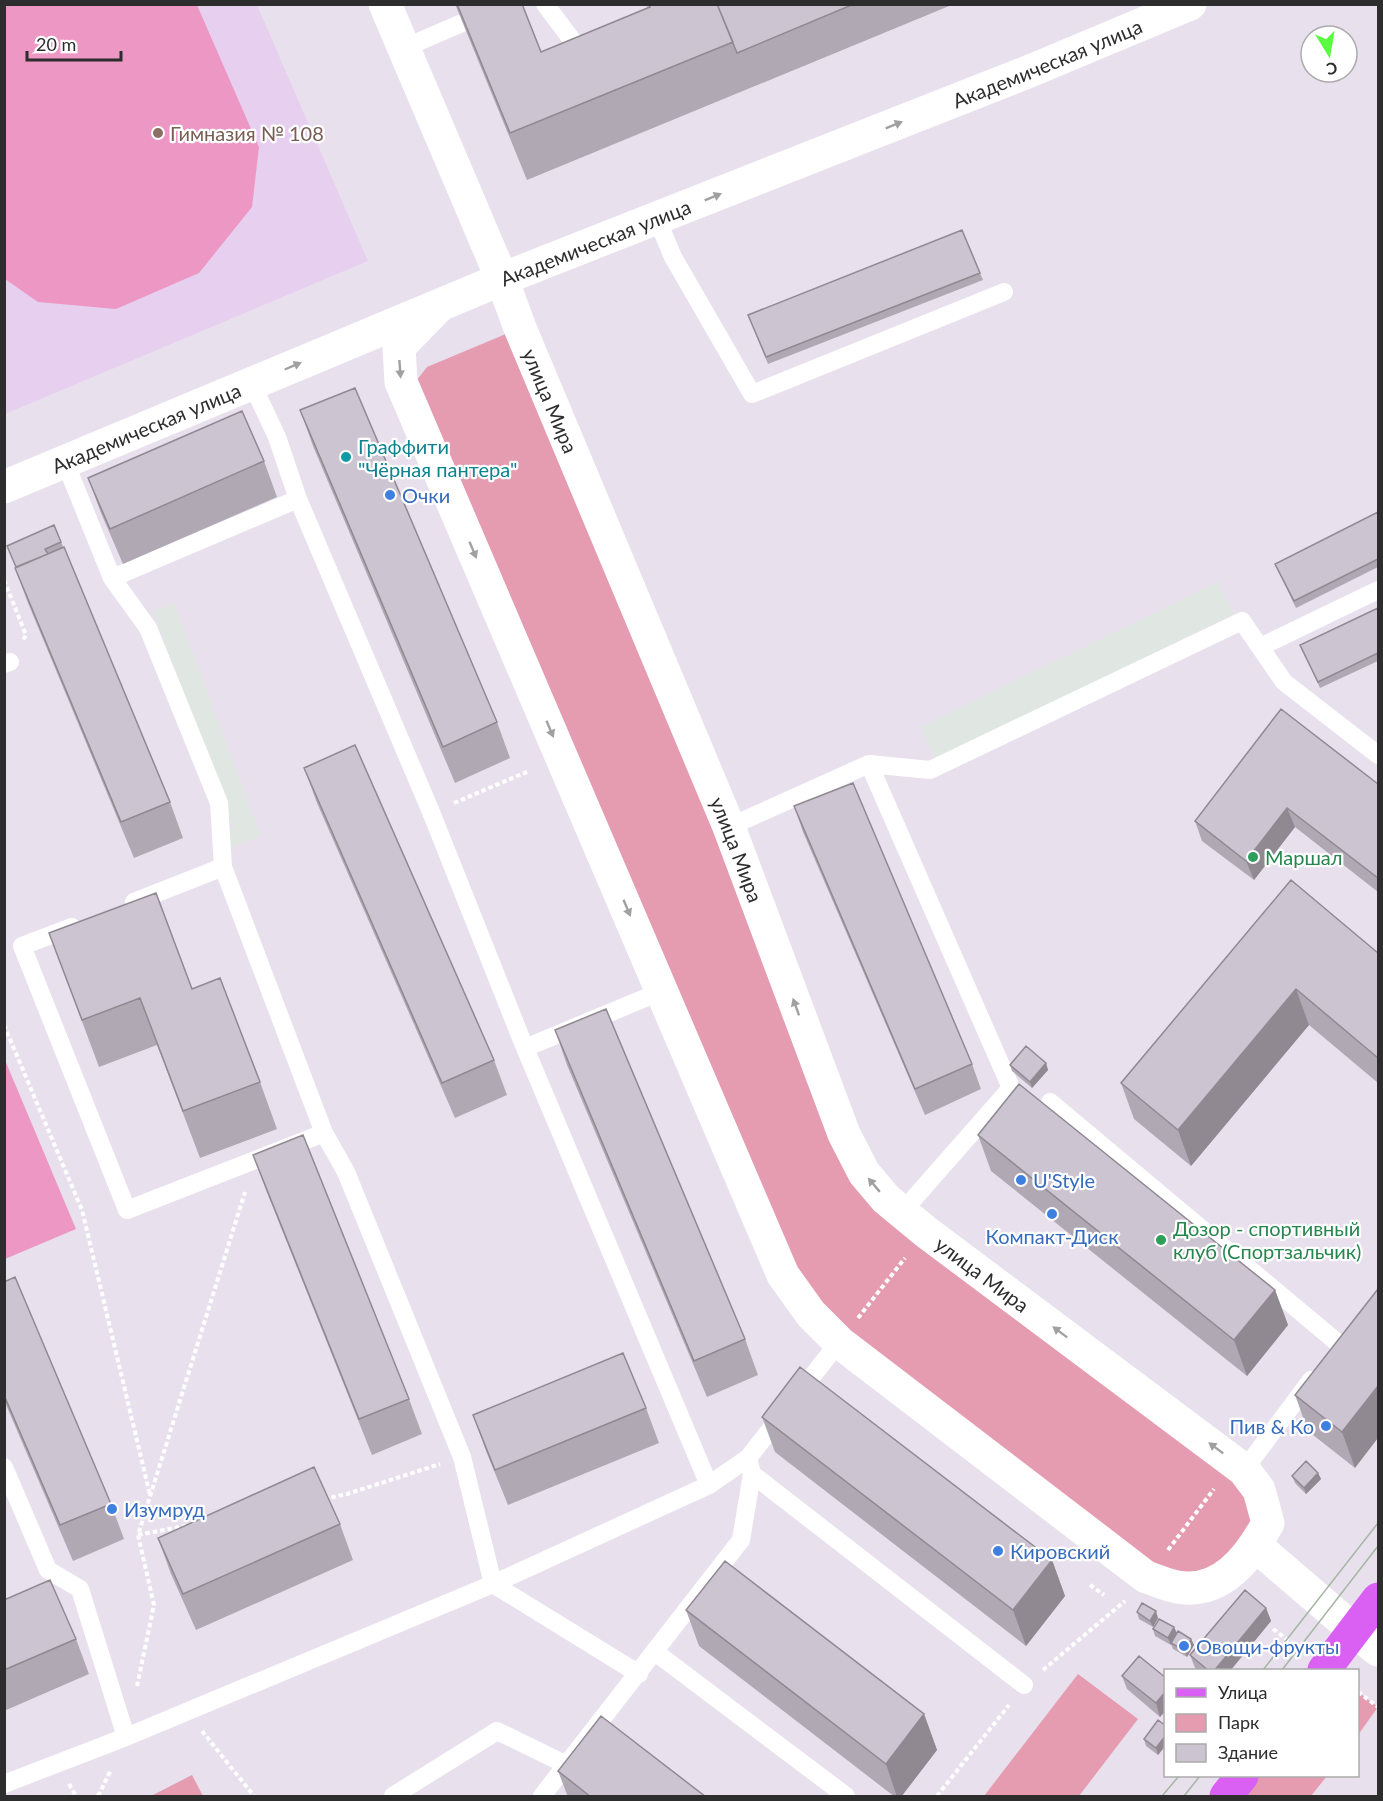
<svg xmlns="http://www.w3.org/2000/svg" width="1383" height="1801" font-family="Lato,sans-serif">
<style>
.industrial{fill:#e0e7e2}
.education{fill:#e7cff0}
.green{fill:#e59cb1}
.pitch{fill:#ed97c4}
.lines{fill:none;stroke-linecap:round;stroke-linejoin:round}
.path{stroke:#fff;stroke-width:4;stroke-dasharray:4.5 3;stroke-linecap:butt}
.service{stroke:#fff;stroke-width:18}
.minor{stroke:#fff;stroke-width:33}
.tertiary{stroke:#fff;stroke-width:33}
.primary{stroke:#d960f3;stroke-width:33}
.tram{stroke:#a4b7a2;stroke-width:1.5}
.wall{fill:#b0a9b4}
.shaded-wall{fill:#908992}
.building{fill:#cdc4d1;stroke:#908992;stroke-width:1.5}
.oneway{fill:#a0a0a0}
.education-dot{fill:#8d6e63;stroke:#fff;stroke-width:2}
.culture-dot{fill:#0f9aa8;stroke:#fff;stroke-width:2}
.shop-dot{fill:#3f7fe0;stroke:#fff;stroke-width:2}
.leisure-dot{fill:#2e9e5b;stroke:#fff;stroke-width:2}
.labels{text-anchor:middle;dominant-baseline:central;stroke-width:4.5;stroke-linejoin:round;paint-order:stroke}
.street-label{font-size:20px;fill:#2d2d2d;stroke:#fff}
.education-label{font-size:20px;fill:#785e54;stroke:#fff;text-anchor:start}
.culture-label{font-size:20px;fill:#0d838f;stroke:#fff;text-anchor:start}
.shop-label{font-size:20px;fill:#366cbe;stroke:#fff;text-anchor:start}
.leisure-label{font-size:20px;fill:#27864d;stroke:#fff;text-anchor:start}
</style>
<rect width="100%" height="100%" fill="#e9e0ee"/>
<!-- industrial -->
<path class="industrial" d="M1218,582L1234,614L935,759L920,727Z
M174,603L261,836L218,852L212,836L234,828L153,611Z"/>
<!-- education -->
<path class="education" d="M5,5H257L368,261L5,414Z"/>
<!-- green -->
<path class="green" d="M520,328L864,1173L1244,1470L1256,1546L1177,1587L811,1314L406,394L427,367Z
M1078,1674L1138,1719L1079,1796H984Z
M1358,1692L1378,1707L1358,1735Z
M192,1775L203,1796H151Z
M1242,1776H1327L1311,1796H1226Z"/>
<!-- pitch -->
<path class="pitch" d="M5,4L197,5L259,147L252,207L199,273L116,309L38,302L5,279Z
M5,1060L76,1229L5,1259H4Z"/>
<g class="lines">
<!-- path -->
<path class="path" d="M4,580L26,635L23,640
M454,803L529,771
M4,1025L82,1210L150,1495
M858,1318L905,1258
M324,1499L347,1494L440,1464
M138,1535L190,1525
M1168,1550L1214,1489
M1090,1585L1104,1595
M1273,1629L1301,1650
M1043,1670L1125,1601
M137,1686L154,1605L138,1535L245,1192
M1358,1692L1378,1707
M202,1731L254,1796
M69,1784L76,1796
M98,1796L111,1770
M937,1796L1009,1705"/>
<!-- service -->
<path class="service" d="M545,4L584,56L587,55
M404,48L462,23
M657,219L673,257L752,394L1004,292
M65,462L112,578L148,628L219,803L223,867L324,1133L346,1172L462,1457L493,1584L639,1674
M298,499L431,812L525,1048L709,1485
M112,578L298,499L277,437L252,384
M1260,647L1378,590
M4,664L10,662
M869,764L1011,1088L902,1212
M729,827L869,764L930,770L1242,621L1284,682L1378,755
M134,902L223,867
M72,927L22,946L127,1210L324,1133
M525,1048L662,991
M1050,1102L1339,1344
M4,1467L48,1570L80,1589L126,1737
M1244,1470L1311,1380
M752,1474L1024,1685
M655,1652L846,1796
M4,1784L126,1737L493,1584L709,1485L748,1458L839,1342
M393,1796L497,1731L567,1765
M542,1796L741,1540L752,1474L748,1458"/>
<!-- minor -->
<g class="minor">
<path id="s1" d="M4,487L502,279L1030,71L1190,4"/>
<path d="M1354,1630L1378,1650"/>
</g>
<!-- tertiary -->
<g class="tertiary">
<path id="s2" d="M385,4L502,279L520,328L729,827L844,1134L864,1173L886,1199L926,1232L1244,1470L1259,1490L1268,1523C1249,1558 1221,1595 1177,1587C1166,1585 1156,1580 1146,1577L839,1342L811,1314L783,1275L401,382L399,347L439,306"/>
<path d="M1256,1546L1354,1630"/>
</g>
<!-- primary -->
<path class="primary" d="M1324,1670L1378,1599
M1226,1796L1242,1776"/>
<!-- tram -->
<path class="tram" d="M1263,1670L1378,1523
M1282,1670L1378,1546
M1162,1796L1179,1776
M1184,1796L1200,1776"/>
</g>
<!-- wall -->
<path class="wall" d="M455,4H522L541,52L648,8L646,4H954L527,180Z
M980,273L983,280L768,364L748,315Z
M300,410L497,722L510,758L455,783L313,446Z
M264,461L277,497L123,564L101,513L88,478Z
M1378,512V567L1296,608L1275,564Z
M54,525L170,802L183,838L134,858L28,603L15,568Z
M1378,608V661L1320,688L1300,645Z
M304,768L494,1060L507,1095L455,1118L317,803Z
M1378,784V892L1295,827L1254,880L1202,841L1195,821Z
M794,806L972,1064L981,1089L925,1115L803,832Z
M1291,880L1378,953V1083L1309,1025L1191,1166L1134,1119L1121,1083Z
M49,933L192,989L260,1082L277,1129L200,1158L157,1045L99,1067Z
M555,1030L745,1339L758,1375L707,1397L567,1065Z
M1046,1063L1048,1070L1032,1088L1012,1071L1010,1065Z
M978,1135L1275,1290L1288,1325L1247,1376L991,1171Z
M253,1155L409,1399L422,1434L372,1455L266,1190Z
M4,1282L111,1504L124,1539L73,1561L4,1400Z
M1378,1289L1355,1468L1308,1431L1295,1395Z
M646,1408L659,1443L508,1505L486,1451L473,1415Z
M762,1417L1052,1560L1065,1596L1026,1646L775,1452Z
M1318,1473L1321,1479L1306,1494L1295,1483L1292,1476Z
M340,1524L353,1560L196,1630L171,1574L158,1538Z
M4,1600L76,1639L89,1674L4,1711Z
M1266,1608L1271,1621L1230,1671H1198L1195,1668L1190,1655Z
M686,1610L924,1714L937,1750L901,1797H895L699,1646Z
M1137,1612L1158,1618L1153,1627L1139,1619Z
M1174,1627L1177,1633L1191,1639L1194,1645L1187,1657L1173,1649L1171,1644V1645L1155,1636L1153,1629Z
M1122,1676L1166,1678V1710L1160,1717L1127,1689Z
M1166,1726V1745L1158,1755L1146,1746L1144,1739Z
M558,1771L706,1797H568Z"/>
<!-- shaded-wall -->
<path class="shaded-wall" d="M1287,808L1295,827L1254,880L1246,861Z
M1296,989L1309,1025L1191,1166L1178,1130Z
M1046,1063L1048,1070L1032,1088L1030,1082Z
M1275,1290L1288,1325L1247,1376L1234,1340Z
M1378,1386V1438L1355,1468L1342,1432Z
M1318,1473L1321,1479L1306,1494L1304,1488Z
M1052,1560L1065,1596L1026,1646L1013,1610Z
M1266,1608L1271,1621L1230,1671H1214Z
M1156,1611L1158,1618L1153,1627L1150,1621Z
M1174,1627L1177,1634L1171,1645L1168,1638Z
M1191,1639L1194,1645L1187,1657L1185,1651Z
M1166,1691V1710L1160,1717L1156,1703Z
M924,1714L937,1750L901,1797H897L886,1764Z
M1166,1735V1745L1158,1755L1156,1748Z"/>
<!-- building -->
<path class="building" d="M457,4H522L541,52L650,7L649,4H717L733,42L510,133Z
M717,4H854L737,53Z
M962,230L980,273L766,357L748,315Z
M355,388L497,722L443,747L300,410Z
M242,411L264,461L110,529L88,478Z
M1378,512V559L1294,601L1275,564Z
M54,525L61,542L45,549L48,554L16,567L7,546Z
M64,547L170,802L121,822L15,568Z
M1378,608V653L1318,682L1300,645Z
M1281,709L1378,784V878L1287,808L1246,861L1195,821Z
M355,745L494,1060L442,1083L304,768Z
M853,783L972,1064L915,1089L794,806Z
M1291,880L1378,953V1058L1296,989L1178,1130L1121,1083Z
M156,893L192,989L220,978L260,1082L183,1111L140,998L82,1020L49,933Z
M606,1009L745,1339L694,1361L555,1030Z
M1026,1046L1046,1063L1030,1082L1010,1065Z
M1019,1084L1275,1290L1234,1340L978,1135Z
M303,1135L409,1399L359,1419L253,1155Z
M15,1277L111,1504L60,1525L4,1395V1282Z
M1378,1289V1386L1342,1432L1295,1395Z
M623,1353L646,1408L495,1470L473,1415Z
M800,1367L1052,1560L1013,1610L762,1417Z
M1306,1461L1318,1473L1304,1488L1292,1476Z
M314,1467L340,1524L183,1594L158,1538Z
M725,1561L924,1714L886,1764L686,1610Z
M50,1580L76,1639L4,1670V1600Z
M1245,1590L1266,1608L1214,1671H1209L1190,1655Z
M1142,1603L1156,1611L1150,1621L1137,1612Z
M1159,1619L1174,1627L1168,1638L1153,1629Z
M1178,1631L1191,1639L1185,1651L1171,1643Z
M1139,1656L1166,1678V1691L1156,1703L1122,1676Z
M601,1716L706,1797H591L558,1771Z
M1158,1720L1166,1726V1735L1156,1748L1144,1739Z"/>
<!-- one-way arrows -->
<defs><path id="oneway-solid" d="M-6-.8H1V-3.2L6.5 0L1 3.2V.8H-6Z" transform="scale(1.5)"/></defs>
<g class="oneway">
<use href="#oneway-solid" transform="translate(894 125) rotate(-22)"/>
<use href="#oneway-solid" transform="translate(713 197) rotate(-22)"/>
<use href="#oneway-solid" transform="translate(293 366) rotate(-23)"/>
<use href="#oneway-solid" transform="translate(400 369) rotate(86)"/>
<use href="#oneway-solid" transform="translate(473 550) rotate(67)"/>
<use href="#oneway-solid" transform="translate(550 729) rotate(67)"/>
<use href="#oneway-solid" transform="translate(627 908) rotate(67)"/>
<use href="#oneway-solid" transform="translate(796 1007) rotate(-110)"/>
<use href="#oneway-solid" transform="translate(874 1185) rotate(-130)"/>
<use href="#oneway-solid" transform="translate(1060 1332) rotate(-143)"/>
<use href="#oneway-solid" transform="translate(1216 1448) rotate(-143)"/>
</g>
<!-- markers -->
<circle class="education-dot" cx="158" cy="133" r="6"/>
<circle class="culture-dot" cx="346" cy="457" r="6"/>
<g class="shop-dot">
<circle cx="390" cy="495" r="6"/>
<circle cx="1021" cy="1180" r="6"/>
<circle cx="1052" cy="1214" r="6"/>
<circle cx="1326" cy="1426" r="6"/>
<circle cx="112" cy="1509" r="6"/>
<circle cx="998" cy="1551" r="6"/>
<circle cx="1184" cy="1646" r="6"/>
</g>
<g class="leisure-dot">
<circle cx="1253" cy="857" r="6"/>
<circle cx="1161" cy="1240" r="6"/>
</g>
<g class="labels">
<!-- street labels -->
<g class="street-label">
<text stroke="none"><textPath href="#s1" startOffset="1126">Академическая улица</textPath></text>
<text stroke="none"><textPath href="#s1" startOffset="640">Академическая улица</textPath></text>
<text stroke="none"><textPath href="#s2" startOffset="430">улица Мира</textPath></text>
<text stroke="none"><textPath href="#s1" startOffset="154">Академическая улица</textPath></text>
<text stroke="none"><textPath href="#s2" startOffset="916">улица Мира</textPath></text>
<text stroke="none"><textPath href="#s2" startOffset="1420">улица Мира</textPath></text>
</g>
<!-- education labels -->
<g class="education-label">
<text x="170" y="133">Гимназия № 108</text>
</g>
<!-- culture labels -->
<g class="culture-label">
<text x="358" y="446">Граффити<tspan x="358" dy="23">"Чёрная пантера"</tspan></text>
</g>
<!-- shop labels -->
<g class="shop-label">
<text x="402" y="495">Очки</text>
<text x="1033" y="1180">U'Style</text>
<text x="1052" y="1236" text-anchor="middle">Компакт-Диск</text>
<text x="1314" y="1426" text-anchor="end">Пив &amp; Ко</text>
<text x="124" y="1509">Изумруд</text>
<text x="1010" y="1551">Кировский</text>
<text x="1196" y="1646">Овощи-фрукты</text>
</g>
<!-- leisure labels -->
<g class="leisure-label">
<text x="1265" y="857">Маршал</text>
<text x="1173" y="1228">Дозор - спортивный<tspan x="1173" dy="23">клуб (Спортзальчик)</tspan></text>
</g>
</g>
<!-- border -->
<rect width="1383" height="1801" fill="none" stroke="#2d2d2d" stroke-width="12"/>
<!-- legend -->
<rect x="1164" y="1669" width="195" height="108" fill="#ffffff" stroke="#ababab" stroke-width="1.5"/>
<rect x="1176" y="1688" width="30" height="9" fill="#d960f3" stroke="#ababab" stroke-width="1.5"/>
<text x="1218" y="1699" font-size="18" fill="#2d2d2d">Улица</text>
<rect x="1176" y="1714" width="30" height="18" fill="#e59cb1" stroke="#ababab" stroke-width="1.5"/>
<text x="1218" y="1729" font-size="18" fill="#2d2d2d">Парк</text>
<rect x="1176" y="1744" width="30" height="18" fill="#cdc4d1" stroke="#ababab" stroke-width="1.5"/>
<text x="1218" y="1759" font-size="18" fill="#2d2d2d">Здание</text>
<!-- north arrow -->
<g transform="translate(1329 54) rotate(169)"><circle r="28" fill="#ffffff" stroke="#ababab" stroke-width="1.5"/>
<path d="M0-4.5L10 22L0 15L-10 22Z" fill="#57fd3e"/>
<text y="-9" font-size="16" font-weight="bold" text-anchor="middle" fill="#2d2d2d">С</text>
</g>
<!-- scale -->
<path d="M27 51v9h94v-9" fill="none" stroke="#2d2d2d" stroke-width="3"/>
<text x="36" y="51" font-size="18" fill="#2d2d2d" stroke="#ffffff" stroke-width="4.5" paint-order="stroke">20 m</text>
</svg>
